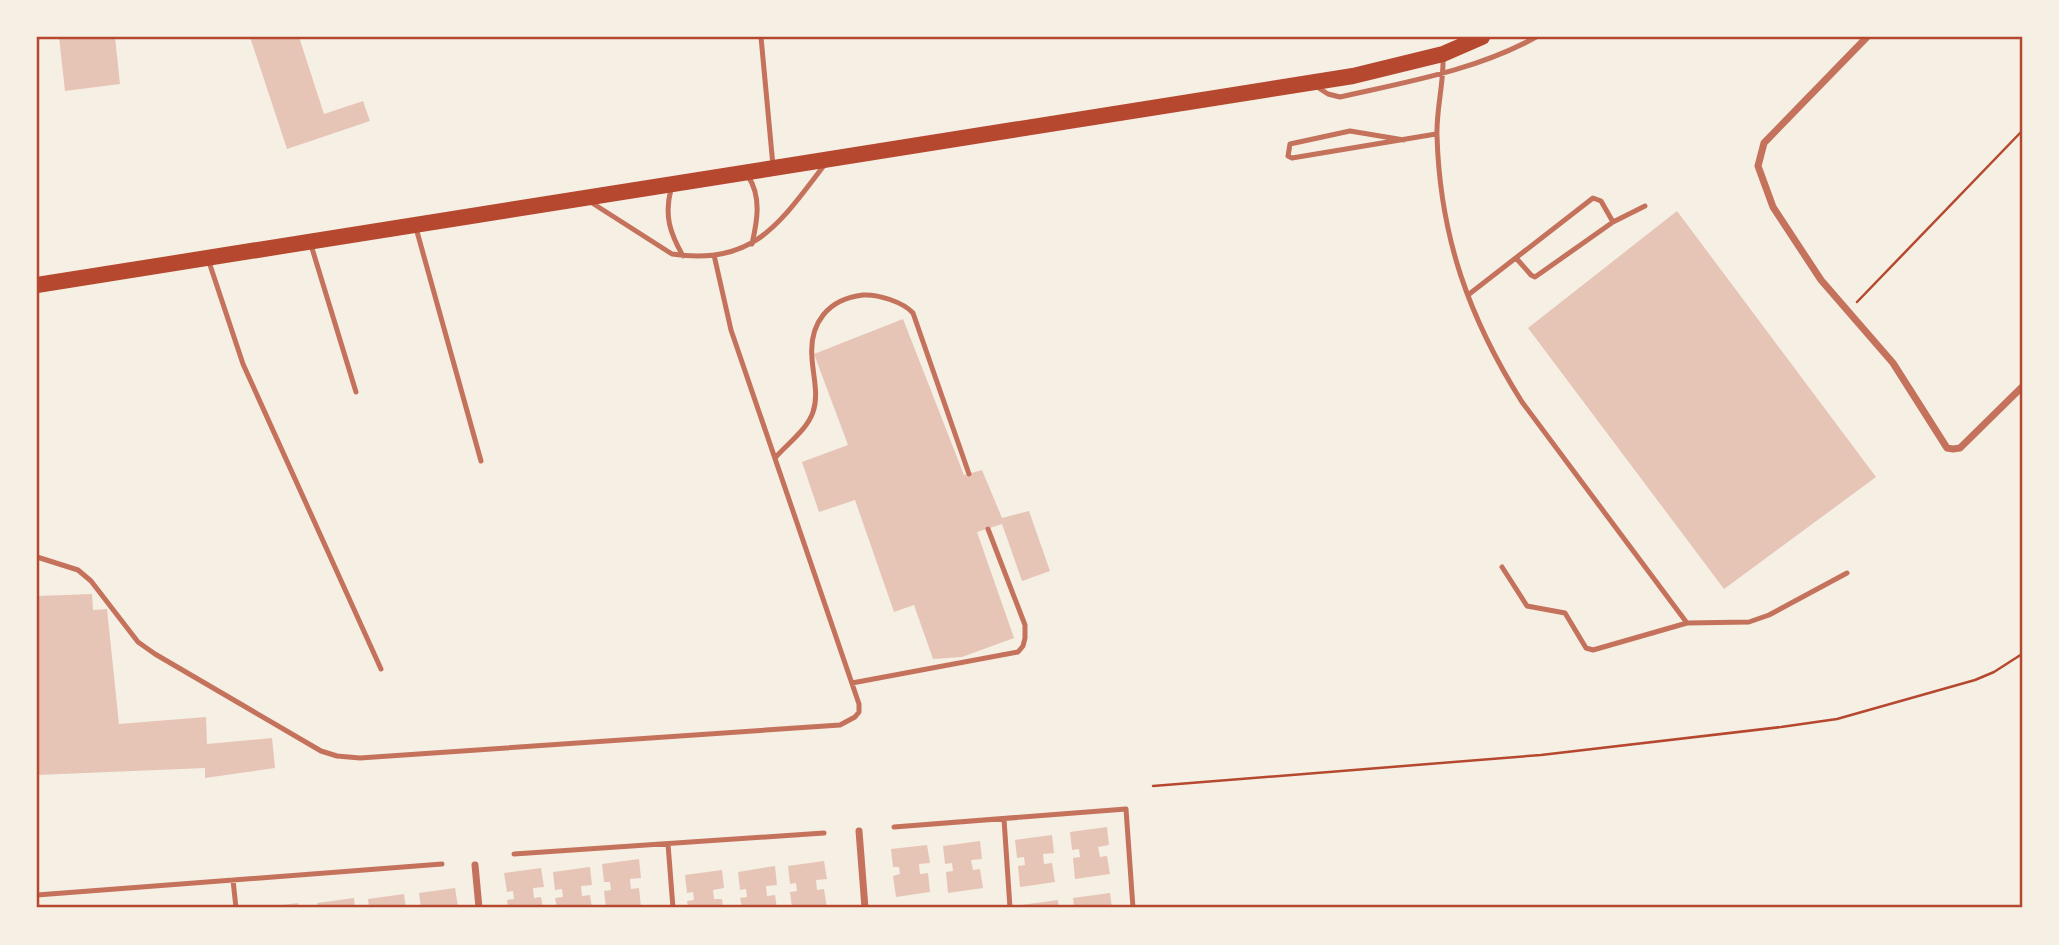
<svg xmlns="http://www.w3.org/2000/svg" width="2059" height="945" font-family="'DejaVu Sans',sans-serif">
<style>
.building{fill:#e6c5b7}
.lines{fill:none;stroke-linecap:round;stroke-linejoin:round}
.path{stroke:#b5482f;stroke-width:2.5}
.service{stroke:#c5725c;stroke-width:5}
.minor{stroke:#c5725c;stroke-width:7}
.primary{stroke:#b5482f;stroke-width:16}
.neatline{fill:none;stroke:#b5482f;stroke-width:2.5}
</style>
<rect width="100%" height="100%" fill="#f6efe4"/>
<!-- building -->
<path class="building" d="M59,37H115L120,84L65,91Z
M250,37H299L324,114L363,101L370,121L287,149Z
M1677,211L1876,477L1724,589L1528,328Z
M903,319L964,475L982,470L1002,518L1029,511L1050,571L1022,581L1002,524L977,532L1014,638L962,657L933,659L914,605L894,612L855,500L819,512L802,462L848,445L814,354Z
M92,594L93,610L107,609L119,724L206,717L207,744L272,738L275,768L205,778V768L37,775V596Z
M1107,827L1109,845L1098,847L1100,857L1107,856L1110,874L1075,879L1073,858L1080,857L1079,849L1072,850L1070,832Z
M1052,835L1054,853L1043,854L1044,864L1052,863L1055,882L1020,887L1018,866L1025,865L1024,857L1017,858L1015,840Z
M980,841L982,859L971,860L973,870L980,869L983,888L948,893L946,872L953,871L952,863L945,864L943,846Z
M927,845L930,863L919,864L920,874L928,873L930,892L896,897L893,876L900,874L899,867H893L891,849Z
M639,859L641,878L630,879L631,889L639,888L641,907L606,908L604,891L611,890L610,882H604L602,864Z
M824,861L827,879L816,880L817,890L824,889L827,908H792L790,892L797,891L796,883L790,884L788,866Z
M775,866L777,885L766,886L767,896L775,895L777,908H742L740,898L747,897L746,889L740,890L738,872Z
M590,867L592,885L581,886L582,896L590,895L592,908H557L555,898L563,897L562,889L555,890L553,872Z
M541,868L544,887L533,888L534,898L541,897L543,908H508L507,900L514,899L513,891L507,892L504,873Z
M722,870L724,888L713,890L714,899H722L723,908H688L687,901L694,900L693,892L687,893L685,875Z
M455,888L458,906L421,908L419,893Z
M1110,893L1112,908H1074L1073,898Z
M404,894L406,908H369L368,899Z
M354,898L355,908H318L317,903Z
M1058,900L1059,908H1022L1021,905Z
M298,903V908H269V907Z"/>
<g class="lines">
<!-- path -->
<path class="path" d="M1857,302L2022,131
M1153,786L1541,755L1781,727L1837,719L1975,680L1994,672L2022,654"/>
<!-- service -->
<path class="service" d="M761,37L773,166
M1443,57C1444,83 1436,110 1437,136C1440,237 1469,318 1522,402L1687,623L1749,622L1769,615L1847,573
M1314,85L1328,94L1340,97C1406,82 1477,70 1536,37
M1404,140L1350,131L1290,144L1288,156L1292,158L1436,134
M748,176C762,197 757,222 752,244
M671,189C664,216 670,233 683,256
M589,201L672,254C755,267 781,221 826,163
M416,228L481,461
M311,245L356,392
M1516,258L1531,275L1535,277L1613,222L1645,206
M208,259L243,364L381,669
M1468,295L1593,198L1601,201L1613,222
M775,458C787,444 807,430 813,412C819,395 813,376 812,358C809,323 828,299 863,295C878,294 903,302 913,313L969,474
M37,557L78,570L91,581L138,642L155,654L321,751L337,756L360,758L840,725L855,717L859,712V704L731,330L714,255
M1502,567L1527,606L1565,613L1586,648L1593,650L1687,623
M852,683L1018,652L1023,646L1025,638V625L988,529
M1004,819L1010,908
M894,827L1126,809L1133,908
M668,844L673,908
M514,854L824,833
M233,880L236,908
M37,895L442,864"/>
<!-- minor -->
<path class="minor" d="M1867,37L1764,143L1758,166L1773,207L1821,280L1893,363L1947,448L1953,449L1960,448L2022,387
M859,831L865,908
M475,865L479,908"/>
<!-- primary -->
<path class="primary" d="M37,285L1353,76L1443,54L1482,37"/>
</g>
<!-- border -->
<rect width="2059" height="945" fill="none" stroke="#f6efe4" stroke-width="77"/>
<rect x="38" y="38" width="1983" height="868" class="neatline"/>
</svg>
